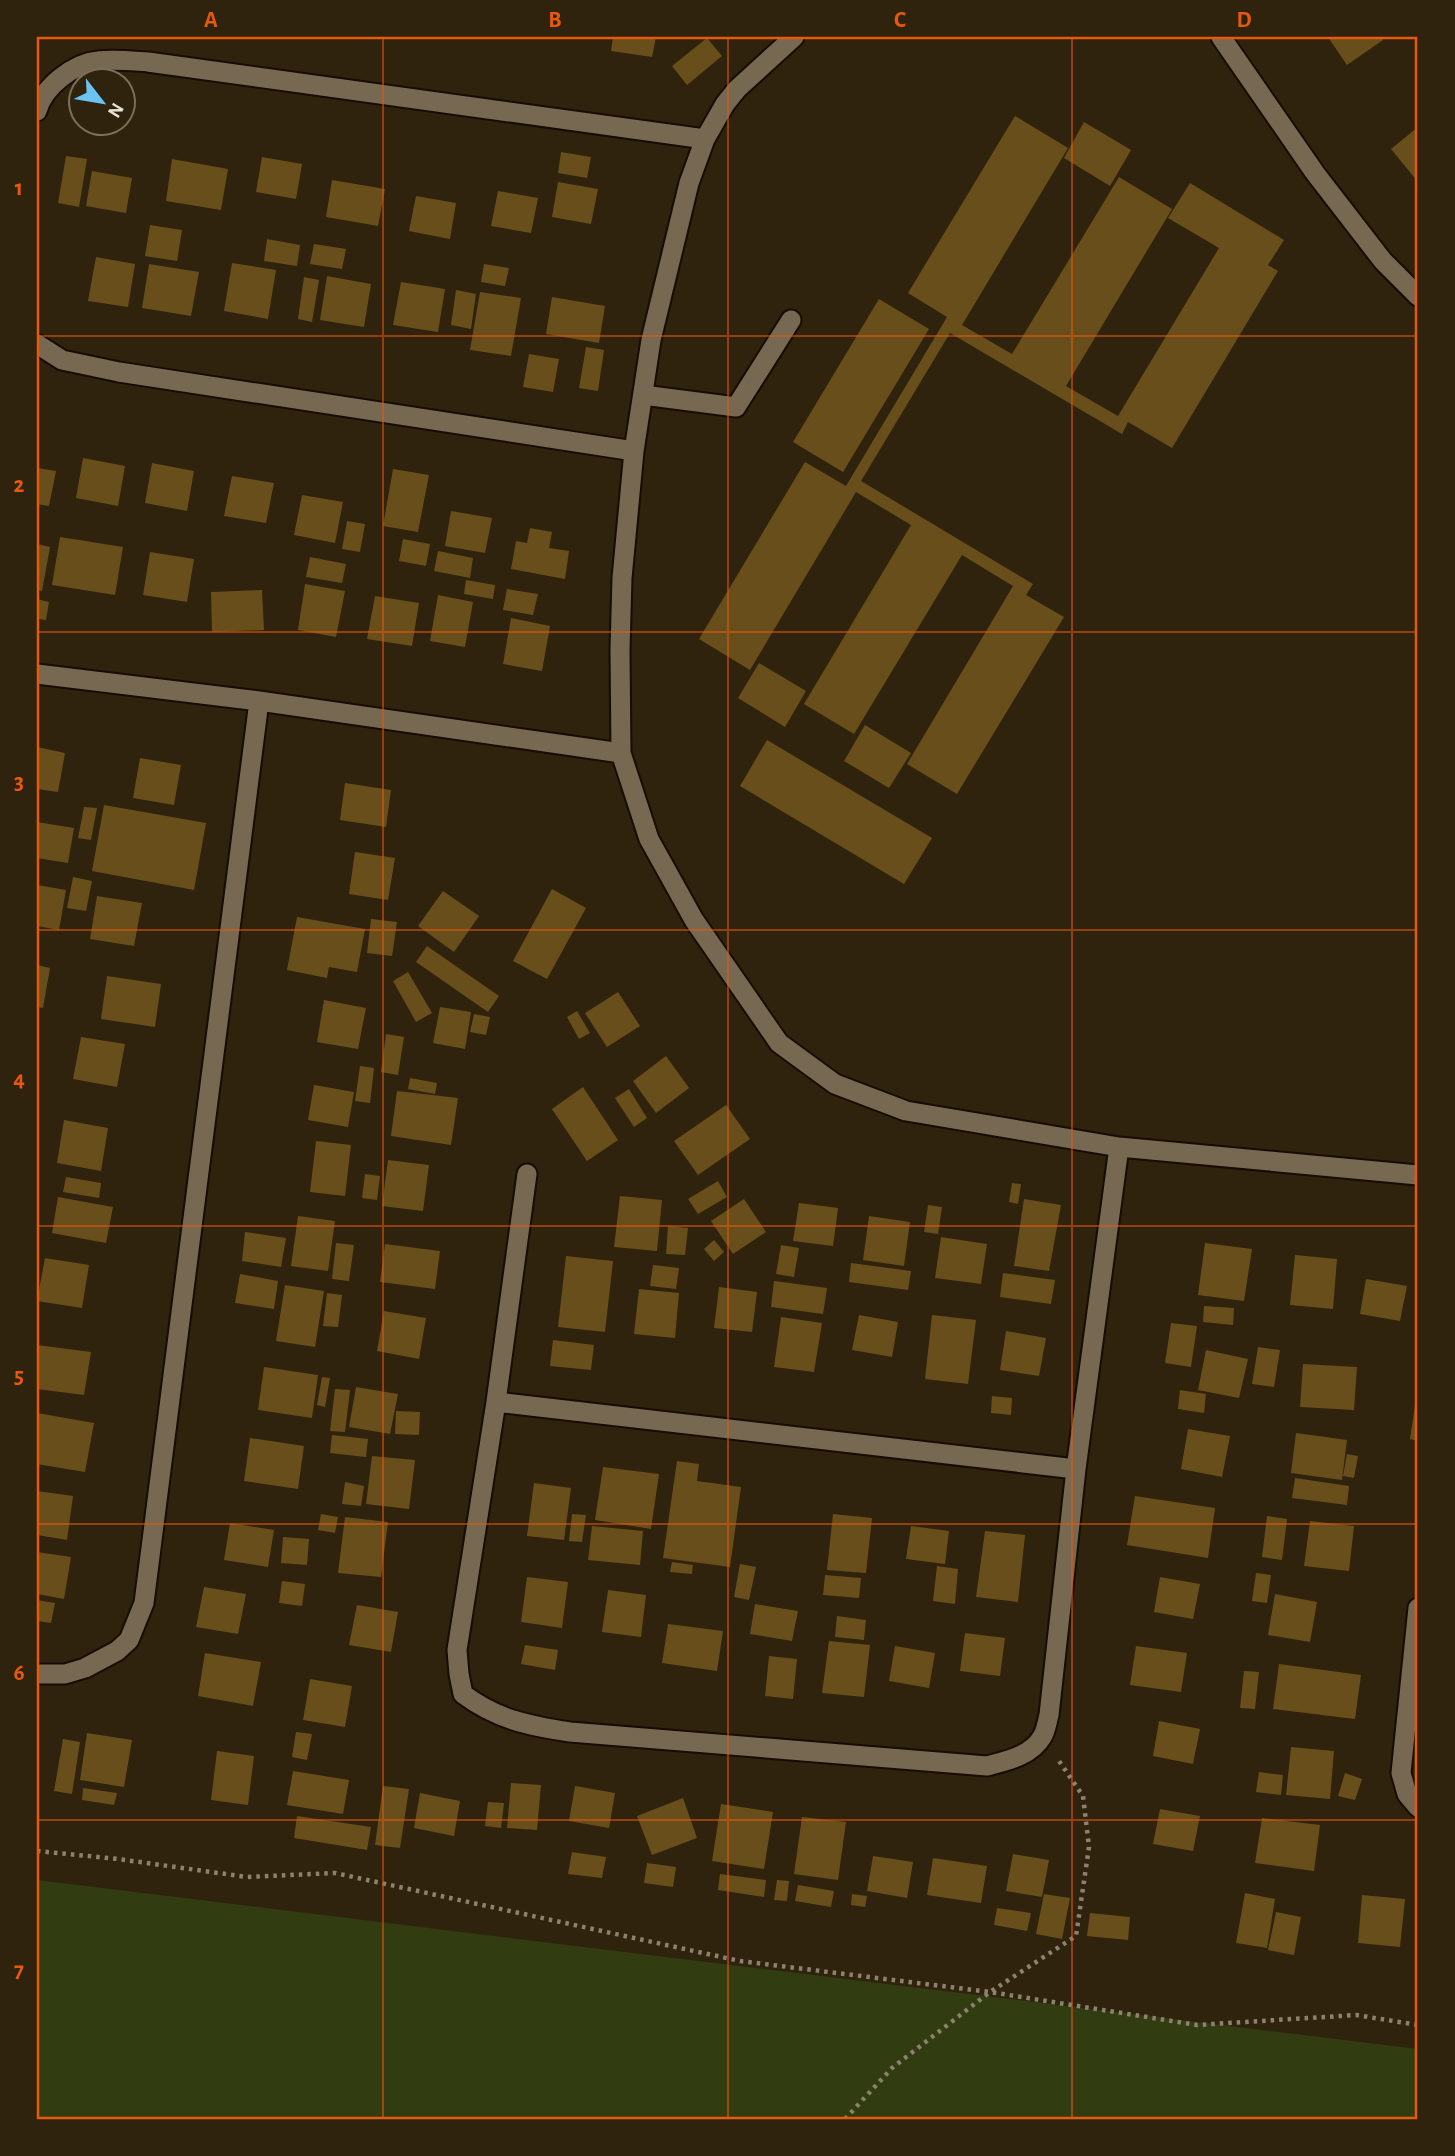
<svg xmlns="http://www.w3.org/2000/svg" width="1455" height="2156" font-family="'Alegreya Sans',sans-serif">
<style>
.green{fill:#313c10}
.building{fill:#684e1a}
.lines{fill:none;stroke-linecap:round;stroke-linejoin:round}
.service-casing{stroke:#170c00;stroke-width:23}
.minor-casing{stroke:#170c00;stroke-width:23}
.path{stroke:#8c8270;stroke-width:4.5;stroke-dasharray:3.5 5;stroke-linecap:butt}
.service{stroke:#776951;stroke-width:19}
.minor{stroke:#776951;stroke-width:19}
.grid{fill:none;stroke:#e8590c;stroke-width:2;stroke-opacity:0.55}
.neatline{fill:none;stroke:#e8590c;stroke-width:2.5}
.grid-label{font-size:23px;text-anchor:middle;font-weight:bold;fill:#e8590c}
</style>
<rect width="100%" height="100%" fill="#2f230d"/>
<!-- green -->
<path class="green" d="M37,1880L1418,2049V2119H37Z"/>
<!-- building -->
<path class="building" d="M613,37H656L652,57L611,51Z
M1328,37H1380L1383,40L1347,65Z
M707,38L722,56L687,85L672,66Z
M1015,116L1068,148L962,325L1012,354L1119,177L1172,209L1066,386L1118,416L1219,248L1168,218L1190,183L1284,240L1268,265L1278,271L1172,448L1128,422L1122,434L950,333L861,481L1033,584L1026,595L1064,617L957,794L907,764L1013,586L962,555L854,734L804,704L911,525L856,492L750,670L699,639L805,462L846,486L947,317L908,293Z
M1084,122L1131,150L1110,186L1064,158Z
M1418,127V182L1391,149Z
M561,152L591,157L587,178L558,173Z
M66,156L87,159L79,207L58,203Z
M262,157L302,164L296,199L256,192Z
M172,159L228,169L221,210L166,201Z
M92,171L132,178L126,213L86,206Z
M332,180L385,189L378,226L326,217Z
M558,182L598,189L591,224L552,217Z
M498,191L538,198L531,233L491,226Z
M416,196L456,203L450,239L409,231Z
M150,225L182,230L177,261L145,256Z
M267,239L300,245L297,266L264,261Z
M314,244L346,249L342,269L310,264Z
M96,257L135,264L128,307L88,301Z
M232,263L276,270L268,319L224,311Z
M149,264L199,272L191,316L142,308Z
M484,264L509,268L505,286L481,282Z
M327,276L371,284L364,327L320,320Z
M304,277L319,280L312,322L298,319Z
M401,282L445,289L438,332L393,325Z
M456,290L476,294L471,329L451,325Z
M480,292L521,298L511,356L470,350Z
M552,297L605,306L599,343L546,334Z
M879,299L929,329L843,472L793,442Z
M586,347L604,350L598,391L579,388Z
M529,354L559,359L553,392L523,387Z
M83,458L125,466L118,506L76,498Z
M152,463L194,471L187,511L145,503Z
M37,468L56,471L49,506L37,504Z
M393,469L429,475L418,532L383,526Z
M232,476L274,483L266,523L224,516Z
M302,495L343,502L335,543L294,535Z
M451,511L492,518L485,553L445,546Z
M347,521L365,524L360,552L342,549Z
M530,528L552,532L549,548L569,551L565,579L511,569L516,541L527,543Z
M60,537L123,547L115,595L52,585Z
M403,539L430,544L426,566L399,561Z
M37,544L50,547L42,591L37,590Z
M438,551L473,558L470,578L434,571Z
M150,552L194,559L187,602L143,595Z
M310,557L346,564L342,583L306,577Z
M466,580L495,585L493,599L464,594Z
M305,584L345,591L336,637L298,630Z
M507,589L538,594L533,615L503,610Z
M262,590L264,630L212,632L211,592Z
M438,595L473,602L465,647L430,641Z
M375,596L419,603L412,646L367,639Z
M37,599L49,602L46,620L37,619Z
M511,618L550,626L542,671L503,664Z
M759,663L806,691L785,727L738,698Z
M865,725L911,753L889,788L844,761Z
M767,740L932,838L904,884L740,786Z
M37,747L65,753L58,792L37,789Z
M140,758L181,765L174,805L133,798Z
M345,783L391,790L386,827L340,820Z
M104,805L206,823L194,890L92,871Z
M84,807L97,808L91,840L78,838Z
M37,822L74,828L68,863L37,858Z
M355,852L395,858L388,900L349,894Z
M73,877L92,881L86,911L67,908Z
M37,885L66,890L59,930L37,926Z
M552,889L586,908L547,979L513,961Z
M443,891L479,916L454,952L418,926Z
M97,896L142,903L134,946L90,939Z
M297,917L365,929L357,972L329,967L327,978L287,970Z
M371,919L397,922L392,956L367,953Z
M427,946L499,996L488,1012L416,962Z
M37,965L50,968L43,1008L37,1007Z
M408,972L432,1013L416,1022L393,981Z
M107,976L161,984L155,1027L101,1019Z
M618,992L640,1026L607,1047L585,1013Z
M324,1000L366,1008L358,1049L317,1042Z
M440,1007L471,1012L465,1049L433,1043Z
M577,1011L590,1033L579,1039L567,1017Z
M474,1014L490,1017L486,1035L470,1032Z
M386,1034L404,1037L398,1075L381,1072Z
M81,1037L125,1044L117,1087L73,1079Z
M666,1056L689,1088L656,1113L633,1081Z
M360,1066L374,1068L370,1103L355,1101Z
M410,1078L437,1083L435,1094L408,1089Z
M314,1085L354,1092L348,1127L308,1120Z
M583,1087L618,1140L587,1161L552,1109Z
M629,1089L647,1118L634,1127L615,1098Z
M397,1091L458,1098L451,1145L391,1136Z
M726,1105L750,1139L698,1175L674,1141Z
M64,1120L108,1128L101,1171L57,1163Z
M316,1141L351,1145L345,1196L310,1192Z
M388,1160L429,1165L423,1211L382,1206Z
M365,1174L380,1176L377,1200L362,1198Z
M66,1177L101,1183L99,1198L63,1192Z
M718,1181L727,1197L698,1214L688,1199Z
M1012,1183L1021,1184L1018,1204L1009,1202Z
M620,1196L662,1200L657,1251L614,1247Z
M58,1197L113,1207L106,1243L52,1233Z
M744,1199L766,1232L733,1254L711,1221Z
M1024,1199L1061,1205L1049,1271L1014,1266Z
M799,1203L838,1208L833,1246L793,1241Z
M928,1205L942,1207L938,1234L924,1232Z
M298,1216L335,1221L328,1271L291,1266Z
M869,1216L910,1222L904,1266L863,1260Z
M668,1226L688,1228L685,1255L666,1254Z
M245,1232L286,1238L281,1267L242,1261Z
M941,1237L987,1244L981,1284L935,1278Z
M714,1240L724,1252L714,1261L704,1249Z
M336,1243L354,1245L349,1281L332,1279Z
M1205,1243L1252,1249L1244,1301L1198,1295Z
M385,1244L440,1251L435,1289L380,1282Z
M781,1245L799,1248L794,1277L776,1274Z
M1295,1255L1337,1259L1333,1309L1290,1305Z
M566,1256L613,1261L605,1332L558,1327Z
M45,1258L89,1265L82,1308L37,1301Z
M851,1263L911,1271L908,1290L849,1282Z
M653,1265L679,1268L676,1289L650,1286Z
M1003,1273L1055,1280L1051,1304L1000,1297Z
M240,1274L278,1281L274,1309L235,1303Z
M1366,1279L1407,1286L1400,1321L1360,1314Z
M774,1281L827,1288L823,1314L771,1307Z
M285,1285L324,1291L315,1347L276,1341Z
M719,1287L757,1292L752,1332L714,1328Z
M639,1289L679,1293L675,1338L634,1334Z
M327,1293L342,1295L338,1327L323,1326Z
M1204,1306L1234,1308L1233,1325L1203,1322Z
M384,1311L426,1318L419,1359L377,1351Z
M859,1315L898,1322L892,1357L852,1350Z
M932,1315L976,1320L968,1384L925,1379Z
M781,1317L822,1323L814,1372L774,1367Z
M1171,1323L1197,1326L1191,1367L1165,1363Z
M1006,1331L1046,1338L1039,1376L1000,1370Z
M553,1340L594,1345L591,1370L550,1366Z
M37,1345L91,1352L84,1395L37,1389Z
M1258,1347L1280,1350L1274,1387L1252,1384Z
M1206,1350L1248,1359L1239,1398L1198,1390Z
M1303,1364L1357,1367L1354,1410L1300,1407Z
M264,1367L318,1375L312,1418L258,1410Z
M322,1377L330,1378L325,1407L317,1405Z
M356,1387L398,1394L390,1434L349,1427Z
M335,1389L350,1390L345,1432L330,1431Z
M1180,1390L1206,1394L1204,1413L1178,1409Z
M1417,1392H1418V1441L1410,1439Z
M992,1396L1012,1398L1011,1415L991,1413Z
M396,1411L420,1412L419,1435L395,1434Z
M37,1413L94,1423L85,1472L37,1464Z
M1188,1429L1230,1436L1222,1477L1181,1469Z
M1296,1433L1347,1440L1342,1480L1291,1473Z
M332,1435L368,1439L366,1457L330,1453Z
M250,1438L304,1446L298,1489L244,1481Z
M1347,1454L1358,1456L1354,1478L1343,1476Z
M372,1456L415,1460L409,1509L366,1504Z
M677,1461L699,1464L697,1481L741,1487L730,1567L663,1558Z
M603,1467L659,1474L651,1529L595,1520Z
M1295,1478L1349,1486L1347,1505L1292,1498Z
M345,1482L364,1486L361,1506L342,1504Z
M534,1483L571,1488L564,1540L527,1536Z
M37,1491L73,1496L67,1540L37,1535Z
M1135,1496L1215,1508L1208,1558L1127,1545Z
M321,1514L338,1517L335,1533L318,1530Z
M572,1514L586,1515L582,1542L569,1541Z
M833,1514L872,1518L866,1573L827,1570Z
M1267,1516L1287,1519L1282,1560L1262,1557Z
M345,1517L388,1522L381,1577L338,1573Z
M1310,1521L1354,1526L1349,1571L1304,1566Z
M230,1523L274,1530L268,1567L224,1560Z
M592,1526L643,1531L640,1565L588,1560Z
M911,1526L949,1531L945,1564L906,1559Z
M985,1531L1025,1535L1018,1602L976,1597Z
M283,1537L309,1539L307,1565L281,1563Z
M37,1552L71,1557L64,1599L37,1594Z
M672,1562L693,1565L692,1574L670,1572Z
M740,1564L756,1567L749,1600L734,1597Z
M937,1566L958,1569L955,1604L933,1601Z
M1256,1573L1271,1575L1267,1603L1252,1601Z
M825,1575L861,1578L859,1598L823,1595Z
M527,1577L568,1582L562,1628L521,1622Z
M1160,1577L1200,1584L1193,1619L1154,1612Z
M282,1581L305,1584L302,1606L279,1603Z
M204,1587L246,1594L238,1634L196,1627Z
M608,1590L646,1595L641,1637L602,1632Z
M1275,1594L1317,1602L1310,1642L1268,1635Z
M37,1600L55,1603L51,1623L37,1621Z
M755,1604L798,1611L792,1641L750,1634Z
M357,1605L398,1612L391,1652L349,1645Z
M837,1616L866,1620L864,1640L835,1637Z
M668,1624L723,1631L717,1671L662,1663Z
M965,1633L1005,1638L1000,1676L960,1671Z
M829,1641L870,1645L864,1697L822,1693Z
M525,1645L558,1650L555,1670L521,1664Z
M895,1646L935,1653L929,1688L889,1681Z
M1136,1646L1187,1653L1181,1692L1130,1685Z
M205,1653L261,1662L253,1706L198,1696Z
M769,1656L797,1659L793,1699L765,1696Z
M1279,1664L1361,1675L1355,1719L1273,1709Z
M1244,1671L1259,1672L1255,1709L1240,1708Z
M310,1679L352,1686L345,1727L303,1720Z
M1159,1721L1200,1729L1193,1764L1153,1756Z
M296,1732L312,1734L307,1760L292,1757Z
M87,1733L132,1740L124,1787L80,1780Z
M63,1739L80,1742L72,1794L54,1791Z
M1291,1747L1334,1751L1330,1799L1286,1795Z
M217,1751L254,1756L248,1805L211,1800Z
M293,1771L349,1780L343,1814L287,1805Z
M1259,1772L1283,1775L1281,1795L1256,1792Z
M1345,1773L1362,1779L1355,1800L1338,1796Z
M511,1783L541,1785L537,1830L507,1828Z
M383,1786L409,1789L400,1848L375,1845Z
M575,1786L615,1793L609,1828L569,1821Z
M83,1788L117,1793L114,1805L82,1800Z
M420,1793L460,1801L454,1836L414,1828Z
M683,1798L697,1838L652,1855L637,1816Z
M488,1802L504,1803L501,1828L485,1826Z
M721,1804L773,1812L764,1869L712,1861Z
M1160,1809L1200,1816L1193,1851L1153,1844Z
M297,1816L371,1827L367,1850L294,1838Z
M802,1817L846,1822L838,1880L794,1874Z
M1262,1818L1320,1825L1314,1871L1255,1863Z
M572,1852L606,1857L602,1878L568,1874Z
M1013,1854L1049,1860L1042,1897L1006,1891Z
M873,1856L913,1862L907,1898L867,1891Z
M933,1858L987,1866L981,1903L927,1895Z
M647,1863L676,1867L673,1887L644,1883Z
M720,1874L766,1880L764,1897L718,1890Z
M777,1880L789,1881L787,1901L774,1900Z
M798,1885L834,1891L831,1907L795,1901Z
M1245,1893L1275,1899L1267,1948L1236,1943Z
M852,1894L867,1896L865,1907L851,1905Z
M1044,1894L1070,1898L1062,1939L1036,1934Z
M1362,1895L1405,1899L1400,1947L1358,1943Z
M997,1908L1031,1913L1027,1931L994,1925Z
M1276,1912L1301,1917L1294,1955L1268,1950Z
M1090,1913L1130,1917L1128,1940L1087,1936Z"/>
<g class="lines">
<!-- service casing -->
<g class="service-casing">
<path id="service" d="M643,395L736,407L791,320"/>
</g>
<!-- minor casing -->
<g class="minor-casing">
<path id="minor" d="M794,37L737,89L725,104L705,139L689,183L651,340L634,451L622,578L620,650L621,753L649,839L694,920L779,1043L835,1084L906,1111L1119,1147L1418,1175
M1221,37L1315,173L1383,261L1418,296
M37,111C43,87 74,63 98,61C114,59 132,61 148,62L705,139
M37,344L62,360L119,372L634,451
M37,674L259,701L621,753
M527,1174L496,1402L457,1650L459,1674L463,1694C496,1719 529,1726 570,1732L987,1766C1006,1761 1031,1756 1042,1737C1046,1731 1047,1722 1049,1715L1076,1469L1119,1147
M496,1402L1076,1469
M1418,1608L1401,1773L1407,1794L1418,1807
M37,1674H65L85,1668L117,1651L129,1640L144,1603L259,701"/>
</g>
<!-- path -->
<path class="path" d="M37,1851L118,1859L247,1877L335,1873L740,1961L990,1992L1197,2025L1356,2015L1418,2025
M845,2119L892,2068L990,1992L1076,1936L1089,1847L1083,1796L1059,1761"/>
<!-- service -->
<use href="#service" class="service"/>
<!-- minor -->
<use href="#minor" class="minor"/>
</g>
<!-- grid -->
<path class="grid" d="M383,37V2119M728,37V2119M1072,37V2119M37,336H1418M37,632H1418M37,930H1418M37,1226H1418M37,1524H1418M37,1820H1418"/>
<!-- border -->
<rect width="1455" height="2156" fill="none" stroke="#2f230d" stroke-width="77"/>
<!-- north arrow -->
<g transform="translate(102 102) rotate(121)"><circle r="33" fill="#2f230d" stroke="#796f5c" stroke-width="2"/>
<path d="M0-5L12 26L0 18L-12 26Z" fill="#6cc3f2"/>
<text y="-10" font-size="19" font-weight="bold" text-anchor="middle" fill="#e8e0d2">N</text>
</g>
<rect x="38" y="38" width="1378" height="2080" class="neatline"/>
<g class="grid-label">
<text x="211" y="27">A</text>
<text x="555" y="27">B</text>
<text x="900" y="27">C</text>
<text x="1244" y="27">D</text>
<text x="19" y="195">1</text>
<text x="19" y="492">2</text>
<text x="19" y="789">3</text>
<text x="19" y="1086">4</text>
<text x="19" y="1383">5</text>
<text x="19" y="1680">6</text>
<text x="19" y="1977">7</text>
</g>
</svg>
